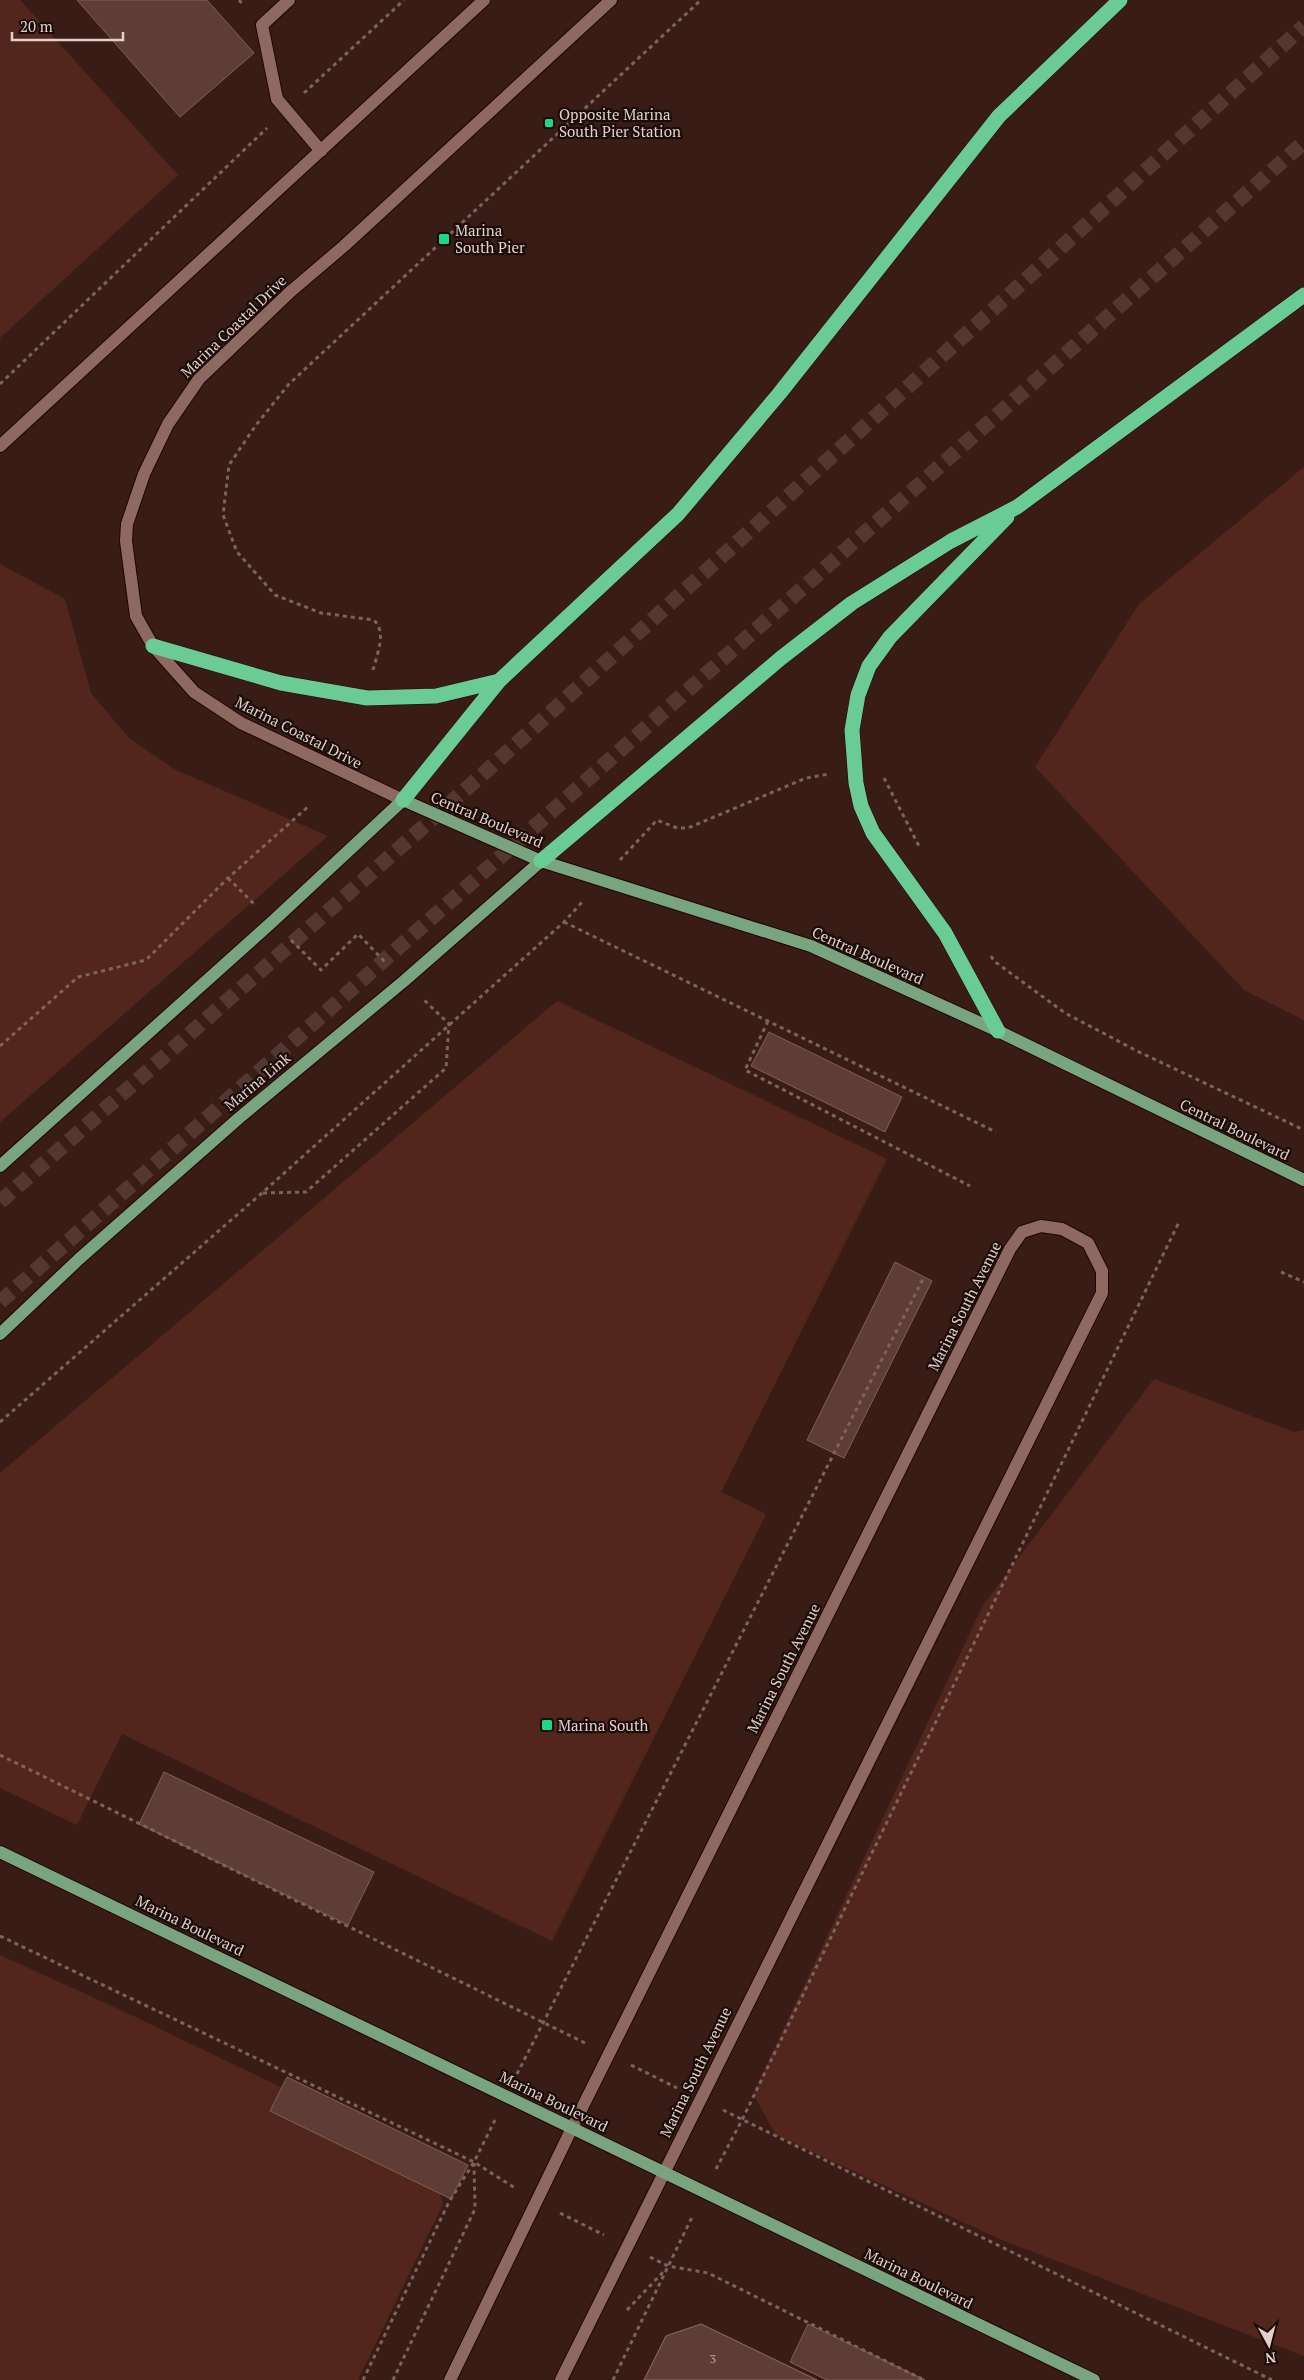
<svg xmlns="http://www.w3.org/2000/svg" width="1304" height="2380" font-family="'PT Serif',serif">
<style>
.green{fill:#53261d}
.building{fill:#5e3d36;stroke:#825e57}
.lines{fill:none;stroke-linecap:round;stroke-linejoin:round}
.highway-tunnel{stroke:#543731;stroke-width:15;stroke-dasharray:15 8;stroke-linecap:butt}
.minor-casing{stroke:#200502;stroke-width:14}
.major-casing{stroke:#200502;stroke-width:14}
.highway-casing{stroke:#200502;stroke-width:16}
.path{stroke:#7d635d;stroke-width:3;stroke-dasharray:4 4;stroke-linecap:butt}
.minor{stroke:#8e6961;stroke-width:12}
.major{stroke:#79a480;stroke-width:12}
.highway{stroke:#6bcb95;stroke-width:15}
.poi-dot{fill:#1cd988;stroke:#180b08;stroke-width:2}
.labels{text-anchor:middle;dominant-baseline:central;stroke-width:4.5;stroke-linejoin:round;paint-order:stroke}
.number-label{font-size:12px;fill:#c2aaa5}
.poi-label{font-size:15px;fill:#e4cfca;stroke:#180b08;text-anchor:start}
.street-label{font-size:15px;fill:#e4cfca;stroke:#180b08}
</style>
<rect width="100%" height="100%" fill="#3a1c16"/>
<!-- green -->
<path class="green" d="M0,0H20L178,175L0,338Z
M1304,467V1020L1244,990L1035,767L1139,604Z
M0,564L65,599L91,693L129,738L174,769L328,836L0,1122Z
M557,1001L887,1159L721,1492L766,1514L552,1941L122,1734L77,1825L0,1788V1473Z
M1154,1379L1294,1432L1304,1430V2356L997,2238L776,2135L753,2094L983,1605Z
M0,1955L127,2013L428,2158L443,2204L358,2380H0Z"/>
<!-- building -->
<path class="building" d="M77,0H207L254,53L180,117Z
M769,1032L902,1097L885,1132L751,1066Z
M895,1262L932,1281L844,1458L807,1440Z
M164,1772L374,1872L348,1925L139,1824Z
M287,2077L468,2165L451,2199L270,2111Z
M701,2324L817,2380H644L666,2336Z
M701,2324L817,2380H644L666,2336Z
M808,2324L925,2380H827L790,2362Z"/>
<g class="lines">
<!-- highway-tunnel -->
<path class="highway-tunnel" d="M0,1202L483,774L1304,26
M0,1302L1304,142"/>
<!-- minor casing -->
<g class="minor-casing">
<path id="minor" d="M289,0L262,25L277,99L321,151
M0,446L484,0
M403,800L241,723L194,692L153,646L136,616L126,541L127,524L144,474L168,424L199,379L290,292L344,246L611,0
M450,2380L572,2128L1010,1249L1022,1232L1041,1226L1062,1229L1088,1243L1102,1271V1293L561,2380"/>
</g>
<!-- major casing -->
<g class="major-casing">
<path id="major" d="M0,1166L272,922L403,800L541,861L811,946L998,1031L1304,1180
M0,1334L79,1259L239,1118L404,981L541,861
M0,1852L1094,2380"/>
</g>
<!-- highway casing -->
<g class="highway-casing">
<path id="highway" d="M153,646L281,683L367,698L436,696L499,681
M403,800L499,681L678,514L779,394L999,116L1120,0
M541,861L781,658L852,603L951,541L1017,507L1304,295
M998,1031L945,933L873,833L861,806L856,783L852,730L858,695L869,666L890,637L1007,517"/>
</g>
<!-- path -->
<path class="path" d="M239,0L244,6
M304,93L404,0
M0,384L267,128
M373,670C377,654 387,633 374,620L321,613L275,595L237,552L223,515L229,465L256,425L289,384L701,0
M884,778L920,848
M620,860L657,820L677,828H688L806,778L829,774
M228,878L254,904
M564,922L996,1132
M291,940L321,970L358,934L386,963
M991,956L994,961L1065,1013L1137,1051L1304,1130
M768,1021L745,1070L970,1186
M0,1046L78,977L146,960L228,878L310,805
M263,1193L306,1192L446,1068L449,1024L422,998
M1281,1272L1304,1282
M0,1422L262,1193L564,922L583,901
M0,1755L585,2043
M0,1936L474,2162L515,2188
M631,2065L677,2088
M517,2074L924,1277
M723,2110L1272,2380
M716,2169L742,2120L1179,1222
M560,2213L604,2235
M650,2257L668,2266L708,2273L924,2380
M627,2310L666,2269
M363,2380L449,2202L474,2162L495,2120
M393,2380L475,2209L474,2163
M613,2380L693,2215"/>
<!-- minor -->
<use href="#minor" class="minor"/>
<!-- major -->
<use href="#major" class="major"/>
<!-- highway -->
<use href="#highway" class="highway"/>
</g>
<!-- markers -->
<g class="poi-dot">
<rect x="544" y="118" width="10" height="10" rx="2.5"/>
<rect x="438" y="233" width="12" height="12" rx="2.5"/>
<rect x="541" y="1719" width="12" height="12" rx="2.5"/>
</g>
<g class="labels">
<!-- number labels -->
<g class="number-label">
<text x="713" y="2358">3</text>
</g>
<!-- poi labels -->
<g class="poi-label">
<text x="559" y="114">Opposite Marina<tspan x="559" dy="17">South Pier Station</tspan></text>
<text x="455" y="230">Marina<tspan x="455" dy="17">South Pier</tspan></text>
<text x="558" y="1725">Marina South</text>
</g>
<!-- street labels -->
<g class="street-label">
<text transform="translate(233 326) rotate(-44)">Marina Coastal Drive</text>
<text transform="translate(299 732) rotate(27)">Marina Coastal Drive</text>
<text transform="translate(487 819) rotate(23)">Central Boulevard</text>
<text transform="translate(868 955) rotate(24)">Central Boulevard</text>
<text transform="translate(257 1081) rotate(-40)">Marina Link</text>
<text transform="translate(1235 1129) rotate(26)">Central Boulevard</text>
<text transform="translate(964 1306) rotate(-63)">Marina South Avenue</text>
<text transform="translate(783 1668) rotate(-63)">Marina South Avenue</text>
<text transform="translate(190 1925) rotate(26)">Marina Boulevard</text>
<text transform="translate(695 2072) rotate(-64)">Marina South Avenue</text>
<text transform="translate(554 2101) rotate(26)">Marina Boulevard</text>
<text transform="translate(919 2278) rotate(26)">Marina Boulevard</text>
</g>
</g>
<!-- north arrow -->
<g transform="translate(1269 2345) rotate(173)" stroke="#180b08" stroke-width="4" paint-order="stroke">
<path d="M0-4L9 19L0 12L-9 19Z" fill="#e4cfca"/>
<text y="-8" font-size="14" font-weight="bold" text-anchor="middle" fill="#e4cfca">N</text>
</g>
<!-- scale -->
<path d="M12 32v8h111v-8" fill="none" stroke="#e4cfca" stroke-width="2.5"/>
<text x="20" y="32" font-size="15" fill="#e4cfca" stroke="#180b08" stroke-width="4" paint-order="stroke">20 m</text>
</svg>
